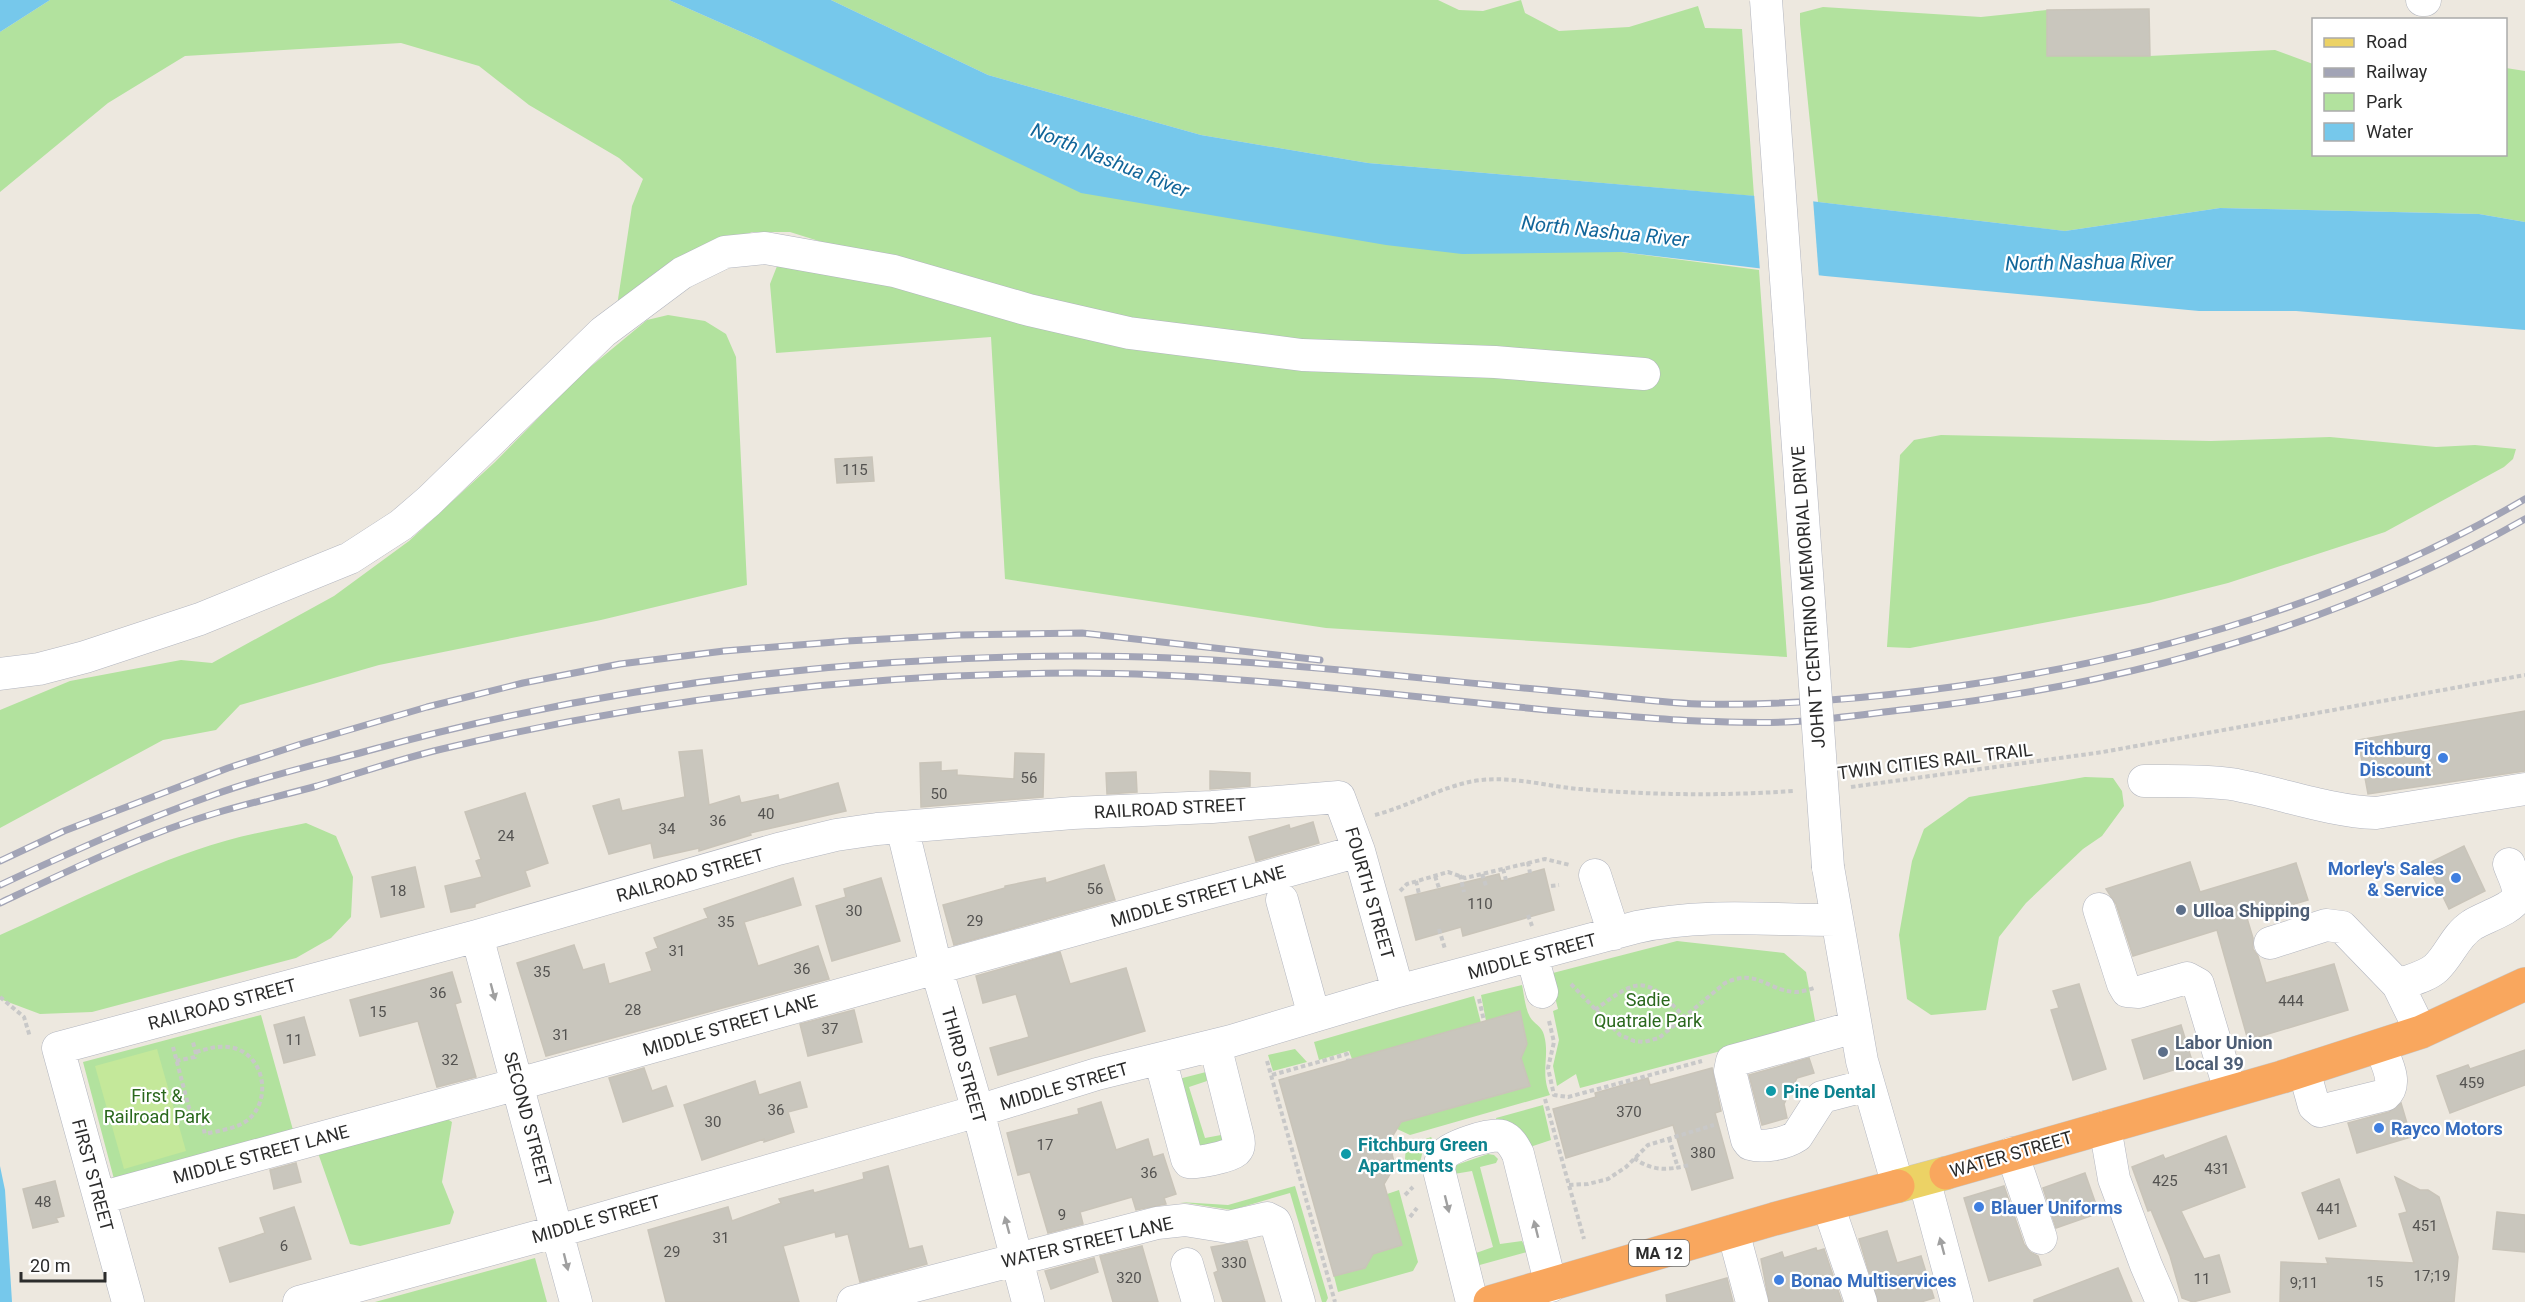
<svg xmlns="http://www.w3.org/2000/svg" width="2525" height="1302" font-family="Roboto,sans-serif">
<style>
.green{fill:#b2e29e}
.pitch{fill:#c4e89a}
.water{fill:#76c8eb}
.pier{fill:#ede8df}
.building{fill:#c9c6bd;stroke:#c9c4b9;stroke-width:1.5}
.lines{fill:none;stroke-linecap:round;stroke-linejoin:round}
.minor-casing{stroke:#b2b5bf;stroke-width:33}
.major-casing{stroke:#c8c8c8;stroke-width:34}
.highway-casing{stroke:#c8c8c8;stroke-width:34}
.path{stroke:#c8c8c8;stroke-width:4;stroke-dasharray:4.5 3;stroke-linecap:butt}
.minor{stroke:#fff;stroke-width:32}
.major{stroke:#ecd265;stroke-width:33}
.highway{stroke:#f9a75e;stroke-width:33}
.rail-casing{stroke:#a2a4b6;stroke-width:7}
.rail{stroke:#fff;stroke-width:4.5;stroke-dasharray:14;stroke-linecap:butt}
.minor-bridge-casing{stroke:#b2b5bf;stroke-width:33;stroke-linecap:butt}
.minor-bridge{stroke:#fff;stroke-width:32}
.oneway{fill:#a0a0a0}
.shop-dot{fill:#3f7fe0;stroke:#fff;stroke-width:2}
.service-dot{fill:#5c6f8a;stroke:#fff;stroke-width:2}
.culture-dot{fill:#0f9aa8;stroke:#fff;stroke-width:2}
.labels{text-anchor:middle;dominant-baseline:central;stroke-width:4.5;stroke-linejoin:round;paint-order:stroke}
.number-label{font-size:15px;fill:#535250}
.shield{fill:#fff;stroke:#6b6b6b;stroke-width:1.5}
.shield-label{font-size:16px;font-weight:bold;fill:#2c2c2c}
.street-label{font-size:18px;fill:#2c2c2c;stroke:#fff}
.shop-label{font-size:18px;font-weight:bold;fill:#366cbe;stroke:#fff;text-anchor:start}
.service-label{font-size:18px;font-weight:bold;fill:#4e5e75;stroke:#fff;text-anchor:start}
.park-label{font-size:18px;fill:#2a681d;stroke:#fff}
.culture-label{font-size:18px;font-weight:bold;fill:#0d838f;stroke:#fff;text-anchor:start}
.water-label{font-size:20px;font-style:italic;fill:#12669a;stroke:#fff}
</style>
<rect width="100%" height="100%" fill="#ede8df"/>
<!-- green -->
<path class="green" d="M50,0H669L766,43L1621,252L1759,270L1787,657L1326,628L1005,579L991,337L776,353L770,284L779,261L1220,358L1315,372L1471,368L1276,345L956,284L790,232H752L662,271L617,306L632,206L643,179L619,158L529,105L479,66L401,43L185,56L108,103L0,192V32Z
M831,0H1438L1459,10L1483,11L1521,0L1525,13L1559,31L1629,27L1698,6L1705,28L1742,29L1754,196L1368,163L1201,135L988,75Z
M1823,7L1981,17L2047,10L2048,56H2149L2275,50L2313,64L2314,154H2506V68L2525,71V222L2479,214L2220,208L2065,231L1818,202L1800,24V13Z
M668,315L705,321L726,334L736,357L747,585L601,620L379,665L240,705L216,730L163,740L0,828V710L70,681L181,660L212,663L334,596L409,541L495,462L583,373L647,320Z
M1941,435L2211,441L2330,437L2436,447L2475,445L2516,449L2513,459L2504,467L2385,532L2228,583L2149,603L1910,648L1887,647L1900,455L1914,440Z
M2085,777L2113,778L2122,791L2124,806L2102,836L2083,849L2026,903L1999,937L1986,1010L1931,1015L1907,999L1899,935L1912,861L1924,829L1969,797Z
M306,823L336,836L353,877L351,917L331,938L296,958L92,1012L40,1014L0,999V935C74,902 148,863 225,841C252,833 279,829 306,823Z
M1677,941L1784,953L1806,972L1816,1026L1580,1088L1576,1074L1557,1086L1553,1066L1559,1040L1553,1011L1558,1009L1549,974Z
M1522,985C1524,994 1525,1008 1530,1017C1534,1024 1542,1026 1544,1035C1550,1056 1540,1072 1550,1095L1410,1135L1397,1129L1401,1122L1521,1058L1527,1044L1520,1012L1486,1021L1481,995Z
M1474,996L1481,1023L1352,1059L1349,1051L1319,1060L1314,1042Z
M261,1015L293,1130L114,1179L83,1062Z
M1295,1049L1307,1062L1273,1071L1268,1055Z
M1206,1072L1207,1081L1189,1087L1205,1138L1221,1135L1225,1141L1200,1147L1167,1082Z
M1543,1105L1551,1140L1530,1147L1497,1122L1496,1118Z
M441,1115L452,1122L442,1182L454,1212L450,1224L360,1246L350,1244L318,1153Z
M1431,1137L1433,1140L1423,1150L1418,1171L1408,1173L1405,1159L1406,1146Z
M1488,1154L1494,1155L1498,1159L1496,1163L1480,1167L1500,1244L1522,1241L1527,1252L1476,1266V1253L1493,1247L1472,1171L1454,1174L1455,1166L1459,1164Z
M1295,1186L1328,1298L1326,1302H1322L1290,1193L1232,1210L1180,1202L1228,1205Z
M1399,1190L1418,1262L1413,1271L1338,1292L1334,1276L1365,1268L1373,1254L1402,1245L1387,1194Z
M535,1258L547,1302H375Z"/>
<!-- pitch -->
<path class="pitch" d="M157,1049L186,1151L124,1169L95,1066Z"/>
<!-- water -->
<path class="water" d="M0,0H50L0,32Z
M669,0H831L988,75L1201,135L1368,163L1793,199L2065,231L2220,208L2479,214L2525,222V330L2296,311H2199L1825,276L1621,252L1462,254L1386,245L1081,193L766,43Z
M0,1166L5,1190L12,1302H0Z"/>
<!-- pier -->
<path class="pier" d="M1754,193L1813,199L1819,278L1760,271Z"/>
<!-- building -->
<path class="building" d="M2149,9L2150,56H2047V10Z
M872,457L874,481L837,483L835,459Z
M2525,711V771L2368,794L2358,740Z
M702,750L709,805L739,796L741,803L778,795L779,800L838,783L846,811L750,833L751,835L699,851V848L654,858L651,843L609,854L593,806L619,799L622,811L685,797L679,752Z
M1015,753L1044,754L1043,797L921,807L920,763L941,762V771L957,770V775L1014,779Z
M1210,771L1250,773V786L1210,789Z
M1136,772L1137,792L1107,794L1106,773Z
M525,793L548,863L525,871L530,886L475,904V907L451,912L445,886L482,877L476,861L481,859L465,812Z
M1313,822L1319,843L1256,861L1249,837L1289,825L1290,829Z
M2464,846L2485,891L2449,909L2427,864Z
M2190,862L2200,892L2296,863L2308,900L2247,918L2253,938V949L2258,956L2266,983L2334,964L2348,1010L2248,1040L2217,930L2133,956L2116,904L2106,889Z
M1104,865L1115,900L954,945L943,905L1005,888V886L1045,878L1046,883Z
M415,867L424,907L381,917L372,877Z
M1544,869L1554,910L1463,936L1461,927L1416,940L1405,897L1499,874L1501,881Z
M793,878L801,905L744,922L758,966L818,946L829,979L546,1056L517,963L574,945L583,970L604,964L609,984L652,971L646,953L658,948L654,938L708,918L704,909Z
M881,878L900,941L832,961L816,906L846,897L844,889Z
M1060,952L1070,984L1126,968L1145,1031L998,1075L990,1048L1029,1037L1016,994L983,1003L976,976Z
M452,972L461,1002L455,1004L476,1077L437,1087L418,1021L360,1036L350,1000Z
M2079,984L2106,1069L2073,1080L2051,1010L2059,1008L2053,991Z
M854,1010L862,1042L808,1056L800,1024Z
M1520,1011L1527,1044L1521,1058L1530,1086L1401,1122L1389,1142L1395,1166L1384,1184L1402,1245L1373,1254L1365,1268L1334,1276L1279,1080Z
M304,1017L315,1055L284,1063L274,1025Z
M2181,1025L2193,1064L2144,1079L2132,1040Z
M2525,1050V1085L2450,1113L2437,1076L2468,1065L2470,1069Z
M1809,1058L1814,1073L1797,1078L1784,1104L1787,1118L1762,1125L1749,1075Z
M644,1068L652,1091L666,1086L673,1106L623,1122L609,1078Z
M1712,1068L1721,1111L1715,1113L1733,1178L1692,1190L1673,1125L1566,1158L1553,1109L1596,1097L1595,1093L1648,1078L1650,1085Z
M755,1081L759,1095L800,1082L807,1107L788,1112L794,1132L764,1142V1139L702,1160L684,1105Z
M1101,1102L1116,1150L1148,1139L1153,1157L1163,1154L1176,1194L1164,1198L1166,1204L1136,1210L1132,1197L1080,1212L1083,1224L1048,1233L1030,1172L1018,1175L1007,1133L1079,1114L1078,1109Z
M2401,1103L2411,1137L2357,1153L2348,1123L2389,1112Z
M2226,1136L2245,1187L2181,1211L2204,1259L2219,1255L2230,1292L2193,1302L2182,1298L2170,1256L2151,1210L2148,1211L2132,1167L2163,1155L2165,1159Z
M296,1163L301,1182L274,1189L270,1170Z
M888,1166L909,1249L922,1246L927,1264L860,1282L848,1234L836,1237L835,1232L783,1246L799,1302H666L648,1230L728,1207L732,1221L781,1203L779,1199L813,1190L814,1193L864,1179L863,1173Z
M2085,1173L2099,1213L2056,1228L2043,1188Z
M2395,1177L2420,1190H2428L2439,1197L2458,1257L2454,1302H2280L2281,1262L2328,1264L2326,1258L2414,1263L2399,1214L2407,1212Z
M2339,1179L2356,1226L2319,1239L2302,1193Z
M55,1181L64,1216L56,1218L58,1222L33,1228L23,1189Z
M2004,1186L2024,1244L2030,1252L2038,1256L2041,1265L1989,1281L1964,1198Z
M294,1207L311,1259L230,1282L219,1248L265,1233L260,1218Z
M2497,1212L2525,1215V1252L2493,1249Z
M1887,1231L1897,1263L1921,1256L1934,1298L1921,1302H1878L1859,1239Z
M1247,1241L1265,1302H1223L1214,1273L1218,1271L1211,1247Z
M1142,1246L1158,1302H1113L1100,1256Z
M1816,1248L1817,1251L1824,1249L1842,1302H1769L1761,1259L1782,1252L1784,1258Z
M1094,1258L1098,1272L1051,1289L1045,1271Z
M2118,1268L2132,1302H2034V1300Z
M1727,1278L1733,1302H1667L1666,1295Z"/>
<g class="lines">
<!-- minor casing -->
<g class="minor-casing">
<path id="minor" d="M2422,0H2425
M0,674L39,669L85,657L200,619L350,558L401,525L429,501L603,332L682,273L725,252L765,248L894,271L1029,310L1129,333L1302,355L1495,362L1644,374
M2144,781C2173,781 2202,780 2231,784C2279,792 2327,811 2376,813L2525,789
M902,827L936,967L978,1111L1028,1302
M1828,867L1862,1061L1898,1186
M1595,875L1614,934
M1282,900L1314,1016
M2099,909L2123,984L2127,991L2139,992L2187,978L2198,984L2230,1091
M477,936L576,1302
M2270,943L2326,925L2342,927L2398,985L2421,1032
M1532,956L1542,992
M2398,985C2410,980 2426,977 2436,968C2450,955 2455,936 2472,925C2482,918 2510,910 2516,899C2522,889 2512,874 2509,864
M1855,1027L1732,1061L1730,1071L1747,1140L1750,1144C1763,1148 1785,1144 1797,1136L1822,1097L1868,1085
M1160,1059L1187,1159L1189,1162C1198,1163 1229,1157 1236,1151C1240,1147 1239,1141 1238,1137L1215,1045
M2304,1070L2314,1106L2320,1111L2385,1095C2399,1083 2385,1060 2380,1046
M2105,1127L2114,1179L2146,1265L2162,1302
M2012,1153L2041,1238
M1924,1179L1957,1302
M100,1198L518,1084L1359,851
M1828,1205L1861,1302
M1733,1231L1752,1302
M1187,1264L1198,1302
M128,1302L58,1048L477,936L778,849L836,835L877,829L1073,813L1212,807L1339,797L1359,851L1398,991
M299,1302L558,1231L978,1111L1097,1074L1231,1041L1398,991L1637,927C1703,913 1770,920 1836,920
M853,1302L1157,1223L1185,1220L1228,1227L1267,1218L1275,1222L1277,1227L1299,1302
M1472,1302L1439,1170C1440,1165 1440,1160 1443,1156C1449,1146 1491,1133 1502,1136C1510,1139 1514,1146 1518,1154L1551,1286"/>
</g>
<!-- major casing -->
<g class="major-casing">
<path id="major" d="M1898,1186L1946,1173"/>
</g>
<!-- highway casing -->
<g class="highway-casing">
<path id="highway" d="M1946,1173L2282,1077L2421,1032L2525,984
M1490,1302L1774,1219L1898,1186"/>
</g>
<!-- path -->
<path class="path" d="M1851,787L2103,752L2525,675
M1375,815C1409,806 1441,787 1474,781C1510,775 1544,786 1579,789C1650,795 1722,796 1793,791
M1528,862L1530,873
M1503,869L1506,880
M1482,874L1486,886
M1460,875L1464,892
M1435,876L1439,888
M1416,881L1419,894
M1551,886L1559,885
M1400,891L1407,884L1448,872L1465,878L1545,859L1570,865
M1528,915L1532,926
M1439,929L1445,949
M1571,984L1620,1035L1634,1041L1644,1042L1659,1038L1725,983C1757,968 1766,990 1795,992C1800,992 1808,990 1814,988
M0,997L24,1017L30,1037
M1479,999L1484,1021
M1595,1010C1640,976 1646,976 1684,1017
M1549,1021L1554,1042L1548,1068L1554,1095L1568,1097L1702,1061
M173,1047L189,1108L202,1120L205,1135
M196,1052C210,1048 223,1044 237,1049C267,1060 271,1105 245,1122C234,1129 217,1131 205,1134
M176,1061L195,1057L196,1054L193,1042
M1267,1061L1335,1302
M1272,1075L1347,1054L1348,1060
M1545,1099L1584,1239
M1669,1138L1678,1168
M1634,1158C1653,1172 1668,1170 1690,1165
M1569,1185L1588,1184L1608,1179L1626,1167L1648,1145L1714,1125
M1405,1195L1413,1187
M1410,1217L1417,1208"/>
<!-- minor -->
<use href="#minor" class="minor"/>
<!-- major -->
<use href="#major" class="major"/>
<!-- highway -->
<use href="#highway" class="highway"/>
<!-- rail casing -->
<g class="rail-casing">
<path id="rail" d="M0,861L64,831L228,768L301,744L427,707L523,683L620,664L724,651L847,641L959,635L1082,633L1320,660
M0,885C71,852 142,820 216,794C265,776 316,765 367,751C598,687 835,657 1075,656C1236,655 1396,677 1556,691C1604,695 1652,702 1699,704C1787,706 1872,698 1959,686C2154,658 2355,599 2525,499
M0,903C70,870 142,835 216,813C250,803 284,795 317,786C359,773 400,759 442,749C650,699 861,674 1075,673C1249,673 1421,700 1594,714C1629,716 1664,720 1698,721C1733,722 1769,724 1803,721C1842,718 1881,712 1919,708C2130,683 2339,625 2525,519"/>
</g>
<!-- rail -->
<use href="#rail" class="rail"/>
<!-- minor-bridge casing -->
<g class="minor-bridge-casing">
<path id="minor-bridge" d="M1766,0L1828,867"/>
</g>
<!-- minor-bridge -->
<use href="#minor-bridge" class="minor-bridge"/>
</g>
<!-- one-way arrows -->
<defs><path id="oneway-solid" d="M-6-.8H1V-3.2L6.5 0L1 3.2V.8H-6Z" transform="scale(1.5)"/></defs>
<g class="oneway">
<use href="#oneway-solid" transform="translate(493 992) rotate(75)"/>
<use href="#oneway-solid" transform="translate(1447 1204) rotate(76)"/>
<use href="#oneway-solid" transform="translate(1007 1225) rotate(-105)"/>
<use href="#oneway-solid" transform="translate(1536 1229) rotate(-104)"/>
<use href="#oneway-solid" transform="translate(1942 1246) rotate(-105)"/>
<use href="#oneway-solid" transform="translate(566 1262) rotate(76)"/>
</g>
<!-- markers -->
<g class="shop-dot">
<circle cx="2443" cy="758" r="6"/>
<circle cx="2456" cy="878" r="6"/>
<circle cx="2379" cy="1128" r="6"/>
<circle cx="1979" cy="1207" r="6"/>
<circle cx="1779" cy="1280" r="6"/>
</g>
<g class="service-dot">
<circle cx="2181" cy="910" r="6"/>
<circle cx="2163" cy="1052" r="6"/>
</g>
<g class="culture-dot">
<circle cx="1771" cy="1091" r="6"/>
<circle cx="1346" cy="1154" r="6"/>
</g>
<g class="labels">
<!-- number labels -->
<g class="number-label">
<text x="855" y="470">115</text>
<text x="1029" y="778">56</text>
<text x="939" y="794">50</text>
<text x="766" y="814">40</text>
<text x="718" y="821">36</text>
<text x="667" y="829">34</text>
<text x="506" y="836">24</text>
<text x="1095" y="889">56</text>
<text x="398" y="891">18</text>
<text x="1480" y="904">110</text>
<text x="854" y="911">30</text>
<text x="975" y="921">29</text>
<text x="726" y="922">35</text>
<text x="677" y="951">31</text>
<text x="802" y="969">36</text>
<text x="542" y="972">35</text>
<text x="438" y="993">36</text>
<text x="2291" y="1001">444</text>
<text x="633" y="1010">28</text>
<text x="378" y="1012">15</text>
<text x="830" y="1029">37</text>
<text x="561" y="1035">31</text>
<text x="294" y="1040">11</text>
<text x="450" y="1060">32</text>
<text x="2472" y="1083">459</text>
<text x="776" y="1110">36</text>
<text x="1629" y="1112">370</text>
<text x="713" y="1122">30</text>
<text x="1045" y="1145">17</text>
<text x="1703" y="1153">380</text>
<text x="2217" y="1169">431</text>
<text x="1149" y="1173">36</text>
<text x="2165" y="1181">425</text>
<text x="43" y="1202">48</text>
<text x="2329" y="1209">441</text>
<text x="1062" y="1215">9</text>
<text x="2425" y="1226">451</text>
<text x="721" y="1238">31</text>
<text x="284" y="1246">6</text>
<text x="672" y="1252">29</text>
<text x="1234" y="1263">330</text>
<text x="2432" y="1276">17;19</text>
<text x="1129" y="1278">320</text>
<text x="2202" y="1279">11</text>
<text x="2375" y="1282">15</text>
<text x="2304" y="1283">9;11</text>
</g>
<!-- shield labels -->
<rect class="shield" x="1629" y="1240" width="60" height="26" rx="4.5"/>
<g class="shield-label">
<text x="1659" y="1253">MA 12</text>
</g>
<!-- street labels -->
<g class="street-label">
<text transform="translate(1808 597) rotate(-94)">JOHN T CENTRINO MEMORIAL DRIVE</text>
<text transform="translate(1935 761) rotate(-7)">TWIN CITIES RAIL TRAIL</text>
<text transform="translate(1170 808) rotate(-3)">RAILROAD STREET</text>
<text transform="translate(690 875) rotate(-16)">RAILROAD STREET</text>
<text transform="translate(1370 893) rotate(74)">FOURTH STREET</text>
<text transform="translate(1198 896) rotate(-16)">MIDDLE STREET LANE</text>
<text transform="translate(1532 956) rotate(-15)">MIDDLE STREET</text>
<text transform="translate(222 1004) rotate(-15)">RAILROAD STREET</text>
<text transform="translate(730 1025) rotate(-16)">MIDDLE STREET LANE</text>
<text transform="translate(964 1065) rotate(74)">THIRD STREET</text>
<text transform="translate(1064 1086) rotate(-16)">MIDDLE STREET</text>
<text transform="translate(528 1119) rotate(75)">SECOND STREET</text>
<text transform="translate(261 1154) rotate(-15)">MIDDLE STREET LANE</text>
<text transform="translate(2011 1154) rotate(-16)">WATER STREET</text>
<text transform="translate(93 1175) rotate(75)">FIRST STREET</text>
<text transform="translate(596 1219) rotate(-16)">MIDDLE STREET</text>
<text transform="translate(1087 1242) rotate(-13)">WATER STREET LANE</text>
</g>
<!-- shop labels -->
<g class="shop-label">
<text x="2431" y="748" text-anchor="end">Fitchburg<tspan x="2431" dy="21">Discount</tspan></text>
<text x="2444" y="868" text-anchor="end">Morley's Sales<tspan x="2444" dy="21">&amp; Service</tspan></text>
<text x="2391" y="1128">Rayco Motors</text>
<text x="1991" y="1207">Blauer Uniforms</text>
<text x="1791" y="1280">Bonao Multiservices</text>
</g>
<!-- service labels -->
<g class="service-label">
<text x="2193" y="910">Ulloa Shipping</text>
<text x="2175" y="1042">Labor Union<tspan x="2175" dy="21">Local 39</tspan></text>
</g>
<!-- park labels -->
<g class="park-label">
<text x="1648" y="999">Sadie<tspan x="1648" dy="21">Quatrale Park</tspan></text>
<text x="157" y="1095">First &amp;<tspan x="157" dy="21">Railroad Park</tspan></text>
</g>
<!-- culture labels -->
<g class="culture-label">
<text x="1783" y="1091">Pine Dental</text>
<text x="1358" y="1144">Fitchburg Green<tspan x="1358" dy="21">Apartments</tspan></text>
</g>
<!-- water labels -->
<g class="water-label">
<text transform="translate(1110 160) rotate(22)">North Nashua River</text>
<text transform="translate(1605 231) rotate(6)">North Nashua River</text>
<text transform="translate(2089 262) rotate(-1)">North Nashua River</text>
</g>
</g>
<!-- legend -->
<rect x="2312" y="18" width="195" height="138" fill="#ffffff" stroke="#ababab" stroke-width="1.5"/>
<rect x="2324" y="38" width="30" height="9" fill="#ecd265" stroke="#ababab" stroke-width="1.5"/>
<text x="2366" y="48" font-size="18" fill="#2c2c2c">Road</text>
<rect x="2324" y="68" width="30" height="9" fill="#a2a4b6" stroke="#ababab" stroke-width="1.5"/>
<text x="2366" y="78" font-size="18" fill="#2c2c2c">Railway</text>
<rect x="2324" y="93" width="30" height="18" fill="#b2e29e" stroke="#ababab" stroke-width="1.5"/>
<text x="2366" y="108" font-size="18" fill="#2c2c2c">Park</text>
<rect x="2324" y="123" width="30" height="18" fill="#76c8eb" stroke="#ababab" stroke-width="1.5"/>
<text x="2366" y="138" font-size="18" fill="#2c2c2c">Water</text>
<!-- scale -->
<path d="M21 1272v9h84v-9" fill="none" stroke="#2c2c2c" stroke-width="3"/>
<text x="30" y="1272" font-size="18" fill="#2c2c2c" stroke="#ffffff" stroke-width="4.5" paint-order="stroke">20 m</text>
</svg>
